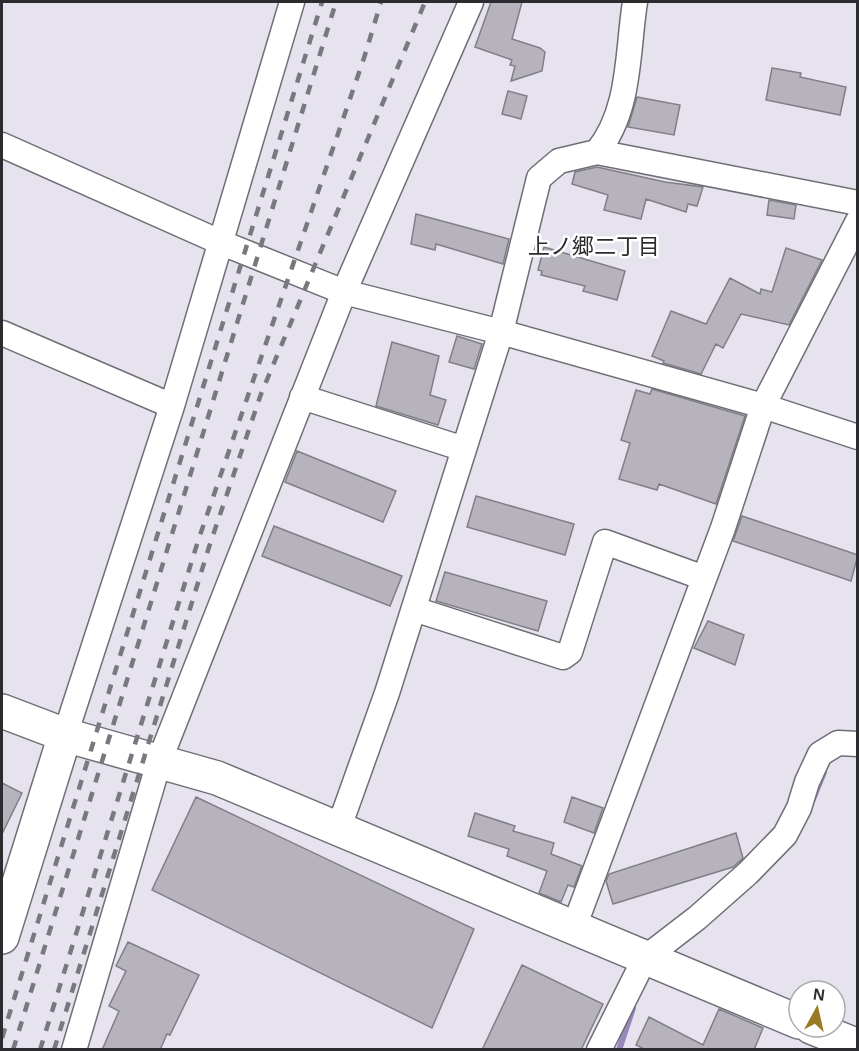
<svg xmlns="http://www.w3.org/2000/svg" width="859" height="1051" font-family="Helvetica,'Noto Sans JP',sans-serif">
<style>
.lines{fill:none;stroke-linecap:round;stroke-linejoin:round}
.stream{stroke:#9887bb;stroke-width:6}
.building{fill:#b6b3bd;stroke:#817e88;stroke-width:1.5}
.street-casing{stroke:#706d76;stroke-width:27}
.secondary-casing{stroke:#706d76;stroke-width:36}
.street{stroke:#fff;stroke-width:24}
.secondary{stroke:#fff;stroke-width:33}
.rail{stroke:#7a787f;stroke-width:4.5;stroke-dasharray:10 10;stroke-linecap:butt}
.labels{text-anchor:middle;dominant-baseline:central;stroke-width:5;stroke-linejoin:round;paint-order:stroke}
.neighbourhood-label{font-size:22px;fill:#2c2b2f;stroke:#fff}
</style>
<rect width="100%" height="100%" fill="#e6e3ee"/>
<g class="lines">
<!-- stream -->
<path class="stream" d="M813,799L824,772
M619,1050L633,1008"/>
</g>
<!-- building -->
<path class="building" d="M491,2H522L512,39L540,48L545,52L542,71L511,81L515,66L510,65L512,60L475,47Z
M772,68L801,73L800,77L846,87L840,115L766,100Z
M508,91L527,96L521,119L502,114Z
M637,97L680,105L674,135L628,127Z
M597,167L665,182L703,187L697,206L688,204L686,212L646,199L641,219L604,210L608,195L572,184L575,172Z
M769,200L796,205L794,219L767,215Z
M416,214L509,239L503,264L436,244L435,250L411,244Z
M544,247L625,271L617,300L583,291L585,286L541,275L542,271L538,270Z
M786,248L822,260L789,325L741,314L723,348L716,344L701,374L663,363L664,361L652,356L671,311L706,324L730,278L760,294L761,289L772,292Z
M457,336L482,344L474,369L449,362Z
M392,342L439,356L430,395L446,400L438,425L376,406Z
M652,389L745,416L716,504L659,484L657,490L619,479L630,443L621,440L636,390L650,394Z
M297,451L396,491L383,522L285,482Z
M476,496L574,524L565,555L467,527Z
M742,516L858,555L851,581L733,541Z
M274,526L402,576L390,606L262,556Z
M445,572L547,601L538,631L436,601Z
M708,621L744,635L735,665L694,648Z
M2,783L22,793L2,834Z
M196,797L474,929L432,1028L152,890Z
M572,797L603,808L594,833L564,822Z
M475,813L515,826L513,831L554,843L551,854L582,866L574,887L568,885L561,902L539,893L547,871L507,856L509,849L468,836Z
M736,833L743,858L733,867L613,904L606,881L609,874Z
M128,942L199,975L170,1035L167,1034L160,1050H102L119,1011L109,1006L126,971L116,966Z
M522,965L603,1004L581,1050H482Z
M719,1009L763,1028L754,1050H646L636,1045L649,1017L703,1045Z"/>
<g class="lines">
<!-- street casing -->
<g class="street-casing">
<path id="street" d="M2,145L222,243L344,292L501,332L763,406L858,437
M597,152C631,110 627,53 635,2
M2,333L172,406
M302,397L464,449
M414,609L563,657L570,652L605,542L704,578
M65,735L172,406L292,2
M338,830L387,693L501,332L539,178L559,161L597,152L858,203
M574,927L723,528L763,406L858,221
M74,1050L159,762L344,292L471,2
M599,1050L645,958L697,918L748,873L785,835L799,808L807,782L820,754L838,743L858,744"/>
</g>
<!-- secondary casing -->
<g class="secondary-casing">
<path id="secondary" d="M2,711L65,735L217,778L799,1022
M2,937L65,735
M811,1027L858,1046"/>
</g>
<!-- street -->
<use href="#street" class="street"/>
<!-- secondary -->
<use href="#secondary" class="secondary"/>
<!-- rail -->
<path class="rail" d="M2,1038L322,2
M13,1050L336,2
M40,1050L198,541L364,58L381,2
M54,1050L209,547L261,394L425,2"/>
</g>
<g class="labels">
<!-- neighbourhood labels -->
<g class="neighbourhood-label">
<text x="594" y="246">上ノ郷二丁目</text>
</g>
</g>
<!-- border -->
<rect width="859" height="1051" fill="none" stroke="#2c2b2f" stroke-width="6"/>
<!-- north arrow -->
<g transform="translate(817 1009) rotate(8)"><circle r="28" fill="#ffffff" stroke="#abaaac" stroke-width="1.5"/>
<path d="M0-4.5L10 22L0 15L-10 22Z" fill="#987b23"/>
<text y="-9" font-size="16" font-weight="bold" text-anchor="middle" fill="#2c2b2f">N</text>
</g>
</svg>
